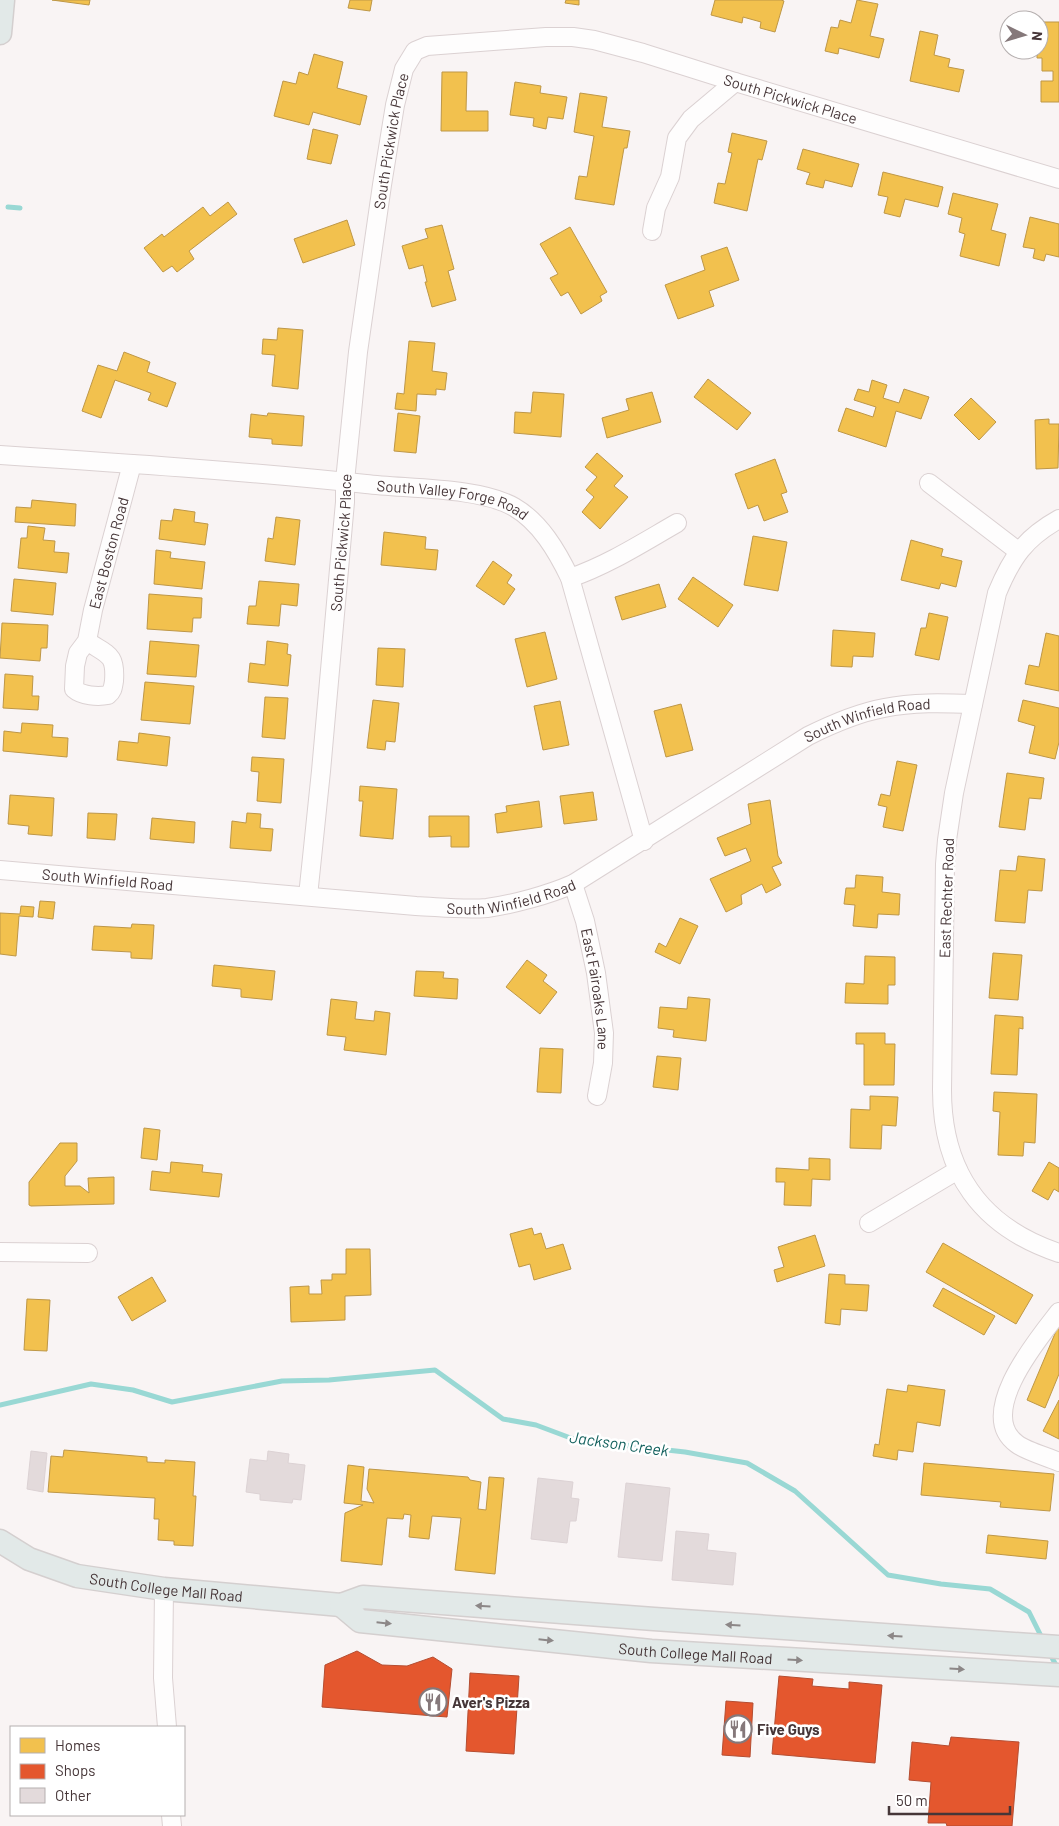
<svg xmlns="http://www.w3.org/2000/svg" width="1059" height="1826" font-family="Barlow,sans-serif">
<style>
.homes{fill:#f2c14e;stroke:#be9747}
.shops{fill:#e4572e;stroke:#b54d31}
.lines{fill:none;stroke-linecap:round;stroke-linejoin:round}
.stream{stroke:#99d8d4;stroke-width:5}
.building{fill:#e3dadb;stroke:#dcd2d4}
.minor-casing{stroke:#dbd1d2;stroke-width:20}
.major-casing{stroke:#d4cfcf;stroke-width:25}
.minor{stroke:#fefdfd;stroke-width:18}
.major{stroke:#e2e9e8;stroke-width:22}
.oneway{fill:#8c8787}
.labels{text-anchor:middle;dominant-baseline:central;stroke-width:5;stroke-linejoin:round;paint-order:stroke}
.street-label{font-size:15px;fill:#463638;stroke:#fff}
.poi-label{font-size:15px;font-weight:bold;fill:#463638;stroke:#fff;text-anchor:start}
.water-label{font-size:16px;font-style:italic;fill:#12605d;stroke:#fff}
</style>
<rect width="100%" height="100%" fill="#f9f4f4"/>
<!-- homes -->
<path class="homes" d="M52,0H90L89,5Z
M350,0H372L370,11L348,8Z
M566,0H579V5L565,3Z
M715,0H781L784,1L775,32L760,28L761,22L743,17L742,23L711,15Z
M857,0L878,4L870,36L884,39L879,58L839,48L838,54L825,51L831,27L838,28L840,20L851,23Z
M1039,22H1059V102H1041V81H1053V71H1042V58H1037V50H1039Z
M920,31L938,35L934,55L950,59L948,67L964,70L959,92L910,81Z
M314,54L343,62L337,88L367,96L360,125L313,112L309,125L274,116L283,81L296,84L299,72L308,75Z
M442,72H467L466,111H488V131H441Z
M515,82L541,86L540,93L567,97L563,119L548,117L546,129L533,126L534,118L510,115Z
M580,93L607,97L602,127L630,131L627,148H624L614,205L575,199L579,176L587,177L594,136L574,132Z
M313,129L338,135L331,164L307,159Z
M732,133L767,141L762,160L758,159L747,211L714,203L718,183L725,184L732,153L728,152Z
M803,149L859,164L852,187L825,180L823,188L806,184L810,173L797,169Z
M883,172L943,187L938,207L905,199L900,217L884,213L888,197L878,195Z
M953,193L998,204L991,230L1006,234L999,266L960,256L965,234L959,232L962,218L948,214Z
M228,202L237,214L189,251L194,259L177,272L172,266L163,272L144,248L162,234L164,237L203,207L210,216Z
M1030,217L1059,224V257L1046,254L1044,261L1033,258L1035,249L1023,247Z
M347,220L355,245L303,263L294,239Z
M442,225L454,269L448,271L456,300L432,307L425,282H427L423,265L409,269L402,246L428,238L425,229Z
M570,227L607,292L600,296L602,301L581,314L568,292L561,296L550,278L558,274L540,244Z
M727,247L739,280L709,291L714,306L678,319L665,285L705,270L701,256Z
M278,328L303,330L298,389L272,386L275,355L262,354L263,339L277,340Z
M409,341L435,343L432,371L447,373L445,390L436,389V395L417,394L416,411L395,409L397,393L404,394Z
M124,352L150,362L147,372L176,383L167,407L148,400L151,393L115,380L101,418L82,411L98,365L117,371Z
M708,379L751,413L737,430L694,397Z
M872,380L887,385L883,398L899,403L904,389L929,397L921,419L896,411L886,447L838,431L846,408L873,417L876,407L854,400L858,389L869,392Z
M533,392L564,394L561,437L514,433L515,412L531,413Z
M652,392L661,422L607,438L602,418L629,410L626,399Z
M971,398L996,422L979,440L954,415Z
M268,413L304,416L302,446L272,444V439L249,437L251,414L267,416Z
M398,413L420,416L416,453L394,451Z
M1049,419V424H1059L1058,468L1036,469L1035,420Z
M597,453L623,476L614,486L628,497L600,529L582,512L594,497L586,490L597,477L585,467Z
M775,459L787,492L781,494L788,512L764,521L758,505L748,509L735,474Z
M32,500L76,504L75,526L15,522L16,507L31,508Z
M174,509L195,512L194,522L208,524L205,545L159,539L161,520L172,521Z
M276,517L300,520L295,565L265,561L268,538L273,539Z
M28,526L45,528L43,540L55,541L54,552L69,553L67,573L18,568L21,538H27Z
M384,532L426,537L425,549L438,550L436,570L381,565Z
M753,536L787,542L778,591L744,585Z
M911,540L943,549L941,556L962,561L956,587L941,583L939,589L901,580Z
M156,550L171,552L170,558L205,562L202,589L154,584Z
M493,561L512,575L507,583L515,589L504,605L476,586Z
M693,577L733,605L718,627L678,599Z
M14,579L56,583L53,615L11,611Z
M259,581L299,584L297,606L281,604L279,626L247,624L249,606H256Z
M659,584L666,607L622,620L615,597Z
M149,594L202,598L201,618H193L192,632L147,629Z
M929,613L948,617L939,660L915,655L921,628H926Z
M2,623L48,625L47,648H41L40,661L0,658Z
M833,630L875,633L873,657L853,656L852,667L831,666Z
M545,632L557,679L527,687L515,639Z
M1046,633L1059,636V691L1025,684L1029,665L1039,667Z
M150,641L199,645L196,677L147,674Z
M267,641L288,644L287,654L291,655L288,686L248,682L250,663L265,665Z
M378,648L405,649L403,687L376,685Z
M5,674L33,676L32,696H39L38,710L3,708Z
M145,682L194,686L190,724L141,720Z
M265,697L288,698L285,739L262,737Z
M373,700L399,703L395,742L386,741L385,750L367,748Z
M1023,700L1059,708V742L1055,759L1029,753L1035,726L1018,721Z
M560,701L569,745L543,750L534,706Z
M681,704L693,750L666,757L654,711Z
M22,723L53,725L52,737L68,738L67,757L3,751L4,731L21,733Z
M139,733L170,737L167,766L117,760L119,741L138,743Z
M252,757L284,759L281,803L257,801L259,772L251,771Z
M897,761L917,765L903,831L883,827L887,807L878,805L881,794L890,796Z
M1007,773L1044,778L1041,799L1029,798L1025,830L999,827Z
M360,786L397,789L393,839L360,836L363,801H359Z
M593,792L597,820L564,824L560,796Z
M10,795L54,798L52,836L28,834L29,826L8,824Z
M770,800L778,856L782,863L772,867L781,885L766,893L762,884L741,895L742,904L726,912L710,879L751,861L746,848L725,856L717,838L751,824L748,804Z
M539,801L542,827L497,833L495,814L507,812L506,806Z
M88,813L117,814L115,840L87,838Z
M247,813L261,814L260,828L273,829L271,851L230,848L232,821L246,823Z
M429,816H469V847H451V836L429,837Z
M152,818L195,822L194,843L150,839Z
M1018,856L1045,859L1042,891L1028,890L1025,923L995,921L1000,870L1016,871Z
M856,875L883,877L882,892L900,894L899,915L878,914L877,928L853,926L855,905L844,904L846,888H855Z
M40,901L55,902L53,919L38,917Z
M21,906L34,907L33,917L19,916L16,956L0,954V913L20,914Z
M680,918L698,926L680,964L655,952L659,943L666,947Z
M132,924L154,925L152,959L131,958V952L92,950L94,926L131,928Z
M993,953L1022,955L1018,1000L989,998Z
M865,956L895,957V985H888V1004L845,1003L846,983L864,984Z
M527,960L547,975L543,981L557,992L540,1014L506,987Z
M214,965L275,971L272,1000L241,997V989L212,986Z
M416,971L444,972L443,978L458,979L457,999L414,996Z
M688,997L710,999L706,1041L673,1037L674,1030L658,1028L660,1007L687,1009Z
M331,999L357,1002L355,1019L374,1021L375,1011L390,1013L386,1055L344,1050L346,1037L327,1035Z
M995,1015L1023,1017V1029L1019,1028L1017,1075L991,1074Z
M856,1033H885V1044H895L894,1085H864V1044H856Z
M540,1048L563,1049L561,1093L537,1092Z
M657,1056L681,1058L678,1090L653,1087Z
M994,1092L1037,1094L1035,1143L1024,1142L1023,1156L998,1155L1000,1112L993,1111Z
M870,1096L898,1097L896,1126L882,1125L881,1149L850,1148L851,1109L870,1110Z
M144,1128L160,1130L157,1160L141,1158Z
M60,1143H77V1161L65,1176V1186H80L89,1193L88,1178L114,1177V1204L31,1206L29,1205V1182Z
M809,1158L830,1159V1180L812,1179L811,1206L784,1205L785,1182H776V1168L809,1170Z
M171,1162L203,1165L202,1172L222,1174L219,1197L150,1190L152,1171L170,1173Z
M1049,1162L1059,1168V1192L1054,1189L1048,1200L1032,1191Z
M532,1228L534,1235L541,1233L546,1249L563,1244L571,1269L534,1280L530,1264L519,1267L510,1234Z
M815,1235L825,1266L777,1282L774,1270L784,1267L778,1247Z
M943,1243L1033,1295L1016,1324L926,1272Z
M346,1249H370L371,1295L345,1296V1320L291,1322L290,1287L309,1286V1294H322L321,1280H332V1274H346Z
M829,1274L845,1275V1284L869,1285L867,1311L841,1309L840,1325L825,1323Z
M152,1277L166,1301L132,1321L118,1297Z
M943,1288L995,1316L984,1335L933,1306Z
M27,1299L50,1300L47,1351L24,1350Z
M1059,1324V1374L1045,1408L1027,1400Z
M908,1385L945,1390L940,1426L917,1422L913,1452L898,1450L897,1460L873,1456L875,1444L879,1445L887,1389L907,1392Z
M1059,1400V1439L1043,1431Z
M64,1450L147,1457V1462L165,1463V1460L195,1462L193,1496H196L193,1546L174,1545V1541L158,1540L159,1519H154L155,1498L48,1492L51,1456L63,1457Z
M924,1463L1054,1474L1050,1511L1000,1507L1001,1502L921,1495Z
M348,1465L364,1467L361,1501L374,1503L367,1489L369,1469L468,1477L470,1480L481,1482L478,1509L486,1510L489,1477L504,1478L495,1574L455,1570L461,1518L432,1516L429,1539L409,1537L411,1515L404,1514L403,1519L387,1518L382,1565L341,1561L345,1513L363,1505L344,1503Z
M988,1535L1048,1541L1046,1559L986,1553Z"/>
<!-- shops -->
<path class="shops" d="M357,1651L382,1665L407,1666L433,1657L452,1669L447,1717L322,1707L325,1665Z
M470,1673L519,1676L514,1754L466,1751Z
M779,1676L813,1679L812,1686L849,1689V1682L882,1685L875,1763L772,1754Z
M726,1701L753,1703L750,1757L722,1755Z
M951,1737L1019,1742L1012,1826H947L946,1823H928L931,1782L909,1780L912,1742L949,1746Z"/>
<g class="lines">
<!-- stream -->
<path class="stream" d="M8,207L20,208
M0,1405L91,1384L133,1390L172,1402L282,1381L329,1380L435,1370L503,1419L536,1425L576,1440L685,1452L747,1463L795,1491L888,1575L941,1584L990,1589L1029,1612L1043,1640
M1049,1652L1058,1669"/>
</g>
<!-- building -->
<path class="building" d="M31,1451L47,1453L43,1492L27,1489Z
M268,1451L289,1454L288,1463L305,1465L301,1500L293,1499L292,1503L260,1500V1494L246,1492L250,1459L267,1461Z
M538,1478L573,1482L571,1498L579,1499L576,1521H570L567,1543L531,1539Z
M626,1483L670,1488L662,1561L618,1557Z
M676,1531L709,1534L707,1550L736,1553L733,1585L672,1580Z"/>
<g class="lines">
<!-- minor casing -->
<g class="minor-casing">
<g id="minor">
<path d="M652,231L656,208L670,177L677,138L691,119L735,82"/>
<path id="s1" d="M0,455C122,463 244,471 366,484C407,489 479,487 514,507C540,522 557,551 570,578L644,841"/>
<path d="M929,483L1018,551"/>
<path d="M1059,519C1025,538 1012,557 997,593L954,793L947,840L945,864L942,1090C942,1172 981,1227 1059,1253"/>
<path d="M570,578C608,565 642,543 677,523"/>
<path id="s2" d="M87,641C107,655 116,653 114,681C113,687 113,691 108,695C98,697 82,696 74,689L75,666L78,653L87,641L93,610L132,464"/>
<path id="s3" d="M0,870L416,906C439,907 464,910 487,908C514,904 548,895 573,884L808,736C832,724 857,713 884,708C913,702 943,703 973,704"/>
<path id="s4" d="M573,884L585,921L596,973L604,1033L603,1063L597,1096"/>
<path id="s5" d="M308,896L321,771L345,502V481L358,352L382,185L395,105L404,69L415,51L427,46L546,37H573L594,40L643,53L735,82L1059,179"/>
<path d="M869,1223L958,1170"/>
<path d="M0,1252L88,1253"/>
<path d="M1059,1312C1038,1339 975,1414 1017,1444C1026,1451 1048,1457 1059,1462"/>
<path d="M164,1589L163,1678L167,1727"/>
<path d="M171,1815L172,1826"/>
</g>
</g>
<!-- major casing -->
<g class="major-casing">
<g id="major">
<path d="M0,33L3,0"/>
<path id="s6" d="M0,1541L29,1559L77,1576L164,1589L341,1605L363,1597L654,1619L1059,1647"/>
<path id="s7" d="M341,1605L360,1621L651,1651L1059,1675"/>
</g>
</g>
<!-- minor -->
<use href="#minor" class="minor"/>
<!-- major -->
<use href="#major" class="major"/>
</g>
<!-- one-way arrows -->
<defs><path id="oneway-solid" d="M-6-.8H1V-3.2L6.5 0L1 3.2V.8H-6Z" transform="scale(1.25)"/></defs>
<g class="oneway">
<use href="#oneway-solid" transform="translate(483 1606) rotate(-176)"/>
<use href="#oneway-solid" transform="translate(384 1623) rotate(6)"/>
<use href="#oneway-solid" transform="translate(733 1625) rotate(-176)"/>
<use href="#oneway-solid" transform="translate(895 1636) rotate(-176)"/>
<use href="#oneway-solid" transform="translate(546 1640) rotate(6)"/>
<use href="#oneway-solid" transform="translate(795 1660) rotate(3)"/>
<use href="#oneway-solid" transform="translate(957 1669) rotate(3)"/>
</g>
<!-- icons -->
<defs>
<g id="restaurant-ring" transform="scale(1.4375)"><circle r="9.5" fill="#fff" stroke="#85787a" stroke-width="1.5"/><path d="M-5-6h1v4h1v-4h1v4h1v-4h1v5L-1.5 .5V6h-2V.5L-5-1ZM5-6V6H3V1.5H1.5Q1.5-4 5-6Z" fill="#85787a"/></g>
</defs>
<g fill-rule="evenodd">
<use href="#restaurant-ring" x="433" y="1702"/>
<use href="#restaurant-ring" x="738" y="1729"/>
</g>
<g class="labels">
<!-- street labels -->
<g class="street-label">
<text stroke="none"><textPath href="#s5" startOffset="1240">South Pickwick Place</textPath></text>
<text stroke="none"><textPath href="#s5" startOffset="760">South Pickwick Place</textPath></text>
<text stroke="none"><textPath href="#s1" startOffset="456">South Valley Forge Road</textPath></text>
<text stroke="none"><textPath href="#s5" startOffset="355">South Pickwick Place</textPath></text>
<text stroke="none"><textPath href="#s2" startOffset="246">East Boston Road</textPath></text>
<text stroke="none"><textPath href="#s3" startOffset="918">South Winfield Road</textPath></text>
<text stroke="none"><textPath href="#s3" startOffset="108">South Winfield Road</textPath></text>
<text stroke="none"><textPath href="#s3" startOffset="514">South Winfield Road</textPath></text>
<text transform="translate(946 898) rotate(-88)">East Rechter Road</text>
<text stroke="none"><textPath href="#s4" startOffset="108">East Fairoaks Lane</textPath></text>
<text stroke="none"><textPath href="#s6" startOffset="175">South College Mall Road</textPath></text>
<text stroke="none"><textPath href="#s7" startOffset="362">South College Mall Road</textPath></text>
</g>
<!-- poi labels -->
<g class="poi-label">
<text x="452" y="1702">Aver's Pizza</text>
<text x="757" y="1729">Five Guys</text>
</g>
<!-- water labels -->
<g class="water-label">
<text transform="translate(619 1443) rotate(8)">Jackson Creek</text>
</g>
</g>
<!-- legend -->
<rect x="10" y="1726" width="175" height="90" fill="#ffffff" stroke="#b5afaf"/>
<rect x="20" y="1738" width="25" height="15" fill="#f2c14e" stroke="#b5afaf"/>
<text x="55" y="1751" font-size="15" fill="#463638">Homes</text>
<rect x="20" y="1764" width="25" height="15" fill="#e4572e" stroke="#b5afaf"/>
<text x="55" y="1776" font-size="15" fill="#463638">Shops</text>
<rect x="20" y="1788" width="25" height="15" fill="#e3dadb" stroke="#b5afaf"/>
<text x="55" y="1801" font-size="15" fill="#463638">Other</text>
<!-- north arrow -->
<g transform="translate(1024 35) rotate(95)"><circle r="24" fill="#ffffff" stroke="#b5afaf"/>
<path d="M0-4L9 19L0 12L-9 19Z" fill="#85787a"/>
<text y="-8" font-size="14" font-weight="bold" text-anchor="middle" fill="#463638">N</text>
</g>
<!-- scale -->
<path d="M889 1806v8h121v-8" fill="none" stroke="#463638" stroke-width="2.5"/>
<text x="896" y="1806" font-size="15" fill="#463638" stroke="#ffffff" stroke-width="4" paint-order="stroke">50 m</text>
</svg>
